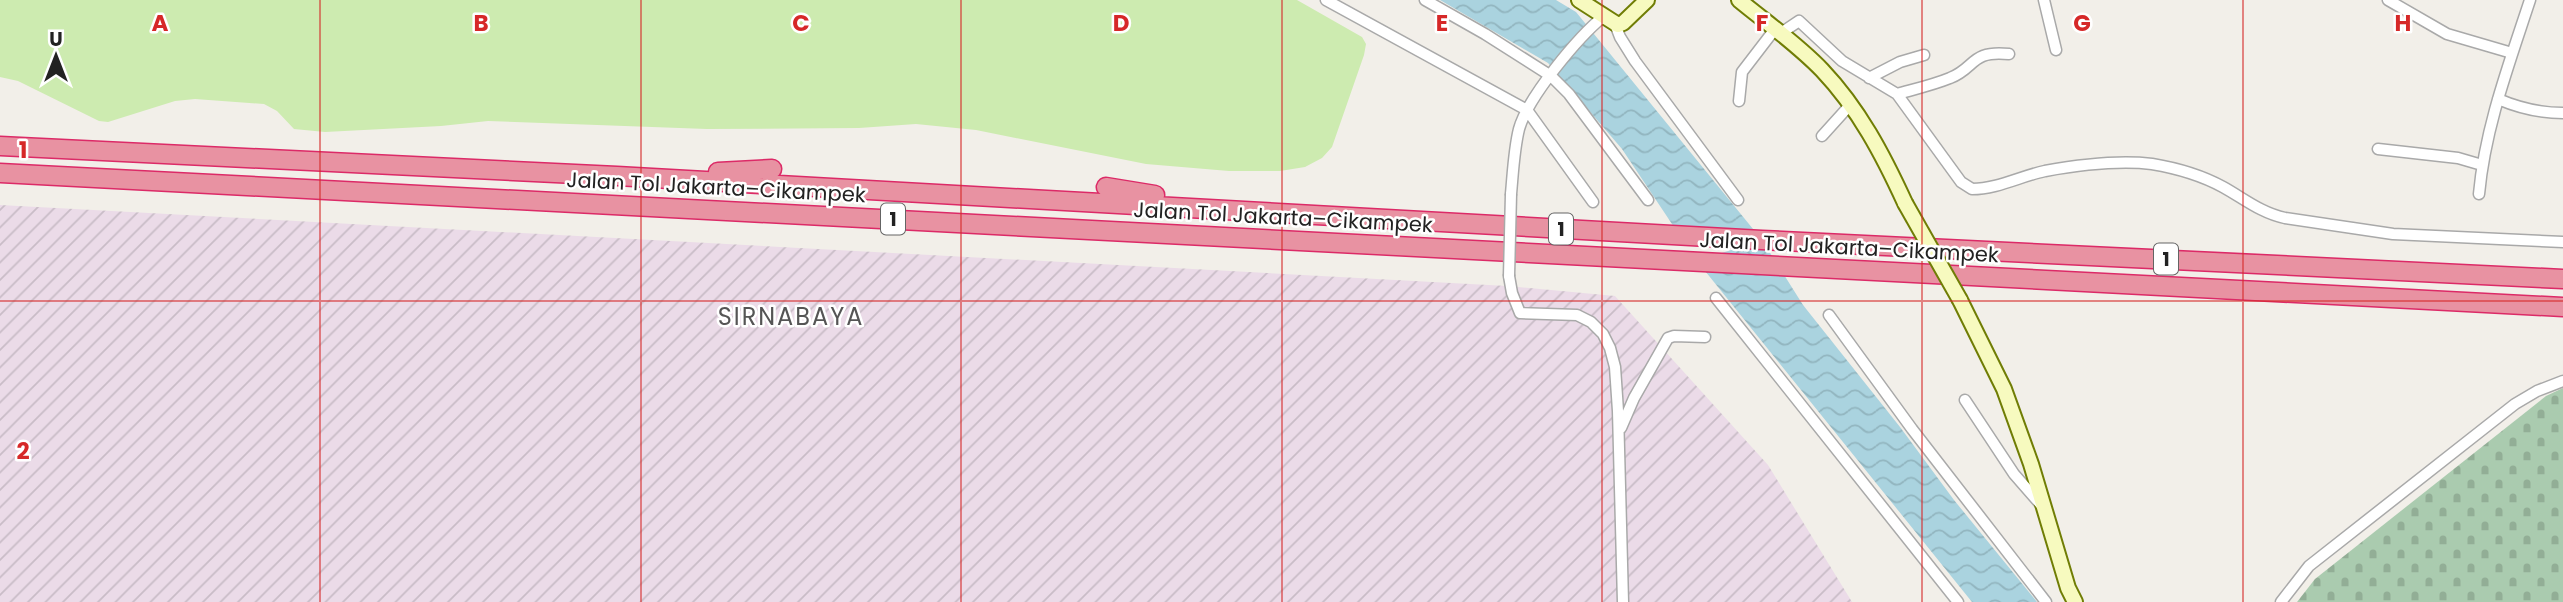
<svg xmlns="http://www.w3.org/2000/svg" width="2563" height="602" font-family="Poppins,sans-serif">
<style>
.industrial{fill:url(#industrial-furrows)}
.grass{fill:#cdebb0}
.cemetery{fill:url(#cemetery-stones)}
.water{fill:url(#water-waves)}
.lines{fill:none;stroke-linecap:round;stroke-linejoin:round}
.street-casing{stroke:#a9a9a9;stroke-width:13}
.secondary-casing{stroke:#707d05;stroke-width:18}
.highway-casing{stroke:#dc2a67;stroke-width:21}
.street{stroke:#fff;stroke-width:10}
.secondary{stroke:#f7fabf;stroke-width:14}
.highway{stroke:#e892a2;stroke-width:18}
.street-bridge-casing{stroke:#a9a9a9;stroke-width:13;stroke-linecap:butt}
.secondary-bridge-casing{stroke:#707d05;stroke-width:18;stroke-linecap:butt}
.street-bridge{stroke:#fff;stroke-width:10}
.secondary-bridge{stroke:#f7fabf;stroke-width:14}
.grid{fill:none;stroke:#d62828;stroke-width:2;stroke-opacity:0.55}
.labels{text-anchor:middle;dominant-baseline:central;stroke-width:5;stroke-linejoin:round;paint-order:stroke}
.shield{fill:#fff;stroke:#646464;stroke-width:2}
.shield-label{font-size:19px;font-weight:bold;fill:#222}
.street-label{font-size:21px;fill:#222;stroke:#fff}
.quarter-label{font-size:24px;letter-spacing:2px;fill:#555;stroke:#fff}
.grid-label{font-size:23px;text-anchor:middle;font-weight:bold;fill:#d62828;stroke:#fff;stroke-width:5;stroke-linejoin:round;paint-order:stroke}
</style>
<defs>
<pattern id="industrial-furrows" width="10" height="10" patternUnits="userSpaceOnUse" patternTransform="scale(1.75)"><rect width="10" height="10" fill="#ebdbe8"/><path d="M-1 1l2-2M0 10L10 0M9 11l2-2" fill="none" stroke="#c9bcc7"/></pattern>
<pattern id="cemetery-stones" width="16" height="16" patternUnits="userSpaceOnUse" patternTransform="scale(1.75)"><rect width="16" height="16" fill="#aacbaf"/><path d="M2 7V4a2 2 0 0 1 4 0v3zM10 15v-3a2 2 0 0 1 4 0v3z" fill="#92ae96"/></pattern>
<pattern id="water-waves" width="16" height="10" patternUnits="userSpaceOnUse" patternTransform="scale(1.75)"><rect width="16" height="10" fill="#aad3df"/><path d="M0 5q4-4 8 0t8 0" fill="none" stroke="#92b5bf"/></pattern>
</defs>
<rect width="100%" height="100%" fill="#f2efe9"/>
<!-- industrial -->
<path class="industrial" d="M0,205L1507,286L1615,296L1768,465L1852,602H0Z"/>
<!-- grass -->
<path class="grass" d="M0,0H1297L1362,37L1366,44L1364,55L1332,147L1322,158L1305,167L1280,171H1229L1146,164L976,130L916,124L859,128L707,129L488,121L441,126L325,132L294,129L277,111L264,104L195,99L175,101L108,122L99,121L18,81L0,77Z"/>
<!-- cemetery -->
<path class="cemetery" d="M2563,388V602H2297L2315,579L2546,396Z"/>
<!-- water -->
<path class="water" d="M1440,0H1556L1576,12L1762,240L1803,305L1900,427L1954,500L2037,602H1972L1697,261L1759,241L1680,236L1622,149L1548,63Z"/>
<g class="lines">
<!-- street casing -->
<g class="street-casing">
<path id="street" d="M1326,0L1527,110L1593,202
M1425,0L1485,34L1551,76L1569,94L1648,200
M2044,0L2056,50
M2388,0L2447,34L2512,53
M1615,24L1620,37L1635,61L1738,200
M1781,33L1799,21L1842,61L1897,94L1961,182L1972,189C1997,189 2021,176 2045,171C2078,165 2118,160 2152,164C2176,168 2201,175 2223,187C2243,198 2261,213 2285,218L2393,234L2563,242
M1869,78L1900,62L1924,55
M1897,94C1915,89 1933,85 1950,78C1976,68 1970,50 2009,54
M2498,99C2519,108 2540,113 2563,113
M1739,101L1742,72L1775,29
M1822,136L1850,105
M2378,149L2458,158L2482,165
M1511,194C1513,172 1514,149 1519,129C1528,97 1578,37 1604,16
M2479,194C2485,128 2509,64 2530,0
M1509,276L1512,293L1520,313L1577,315L1591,322L1603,334L1610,348L1615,367L1618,411L1623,602
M1716,298L1958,602
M1829,315L1912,429L2046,602
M1965,400L2014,474L2042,506
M1621,428L1634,398L1668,338L1674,336L1705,337
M2281,602L2309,566L2515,404L2537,391L2563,381"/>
</g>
<!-- secondary casing -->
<g class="secondary-casing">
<path id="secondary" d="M1579,0L1618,25L1623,23L1647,0
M1739,0C1767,23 1797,44 1822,70C1859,109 1883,155 1905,203
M1960,300L2004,389L2031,464L2068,588L2075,602"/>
</g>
<!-- highway casing -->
<g class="highway-casing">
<path id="highway" d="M0,146L617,176L1762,240L2563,279
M718,172L772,169
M0,173L2563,307
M1106,187L1155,195"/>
</g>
<!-- street -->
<use href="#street" class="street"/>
<!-- secondary -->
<use href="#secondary" class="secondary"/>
<!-- highway -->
<use href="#highway" class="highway"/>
<!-- street-bridge casing -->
<g class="street-bridge-casing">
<path id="street-bridge" d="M1509,276L1511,194"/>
</g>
<!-- secondary-bridge casing -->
<g class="secondary-bridge-casing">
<path id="secondary-bridge" d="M1905,203L1960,300"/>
</g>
<!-- street-bridge -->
<use href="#street-bridge" class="street-bridge"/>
<!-- secondary-bridge -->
<use href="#secondary-bridge" class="secondary-bridge"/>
</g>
<!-- grid -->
<path class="grid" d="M320,0V602M641,0V602M961,0V602M1282,0V602M1602,0V602M1922,0V602M2243,0V602M0,301H2563"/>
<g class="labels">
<!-- shield labels -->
<g class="shield">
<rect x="881" y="203.5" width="24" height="31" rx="5"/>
<rect x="1549" y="213.5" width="24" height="31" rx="5"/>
<rect x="2154" y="243.5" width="24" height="31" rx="5"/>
</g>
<g class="shield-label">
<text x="893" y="219">1</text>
<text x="1561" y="229">1</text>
<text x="2166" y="259">1</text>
</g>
<!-- street labels -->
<g class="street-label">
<text transform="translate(716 187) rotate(3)">Jalan Tol Jakarta–Cikampek</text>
<text transform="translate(1283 217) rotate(3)">Jalan Tol Jakarta–Cikampek</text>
<text transform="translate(1849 247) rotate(3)">Jalan Tol Jakarta–Cikampek</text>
</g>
<!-- quarter labels -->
<g class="quarter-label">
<text x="791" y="316">SIRNABAYA</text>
</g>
</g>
<g class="grid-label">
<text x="160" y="31">A</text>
<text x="481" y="31">B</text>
<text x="801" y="31">C</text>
<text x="1121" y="31">D</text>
<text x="1442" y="31">E</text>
<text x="1762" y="31">F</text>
<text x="2082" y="31">G</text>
<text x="2403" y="31">H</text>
<text x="23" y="158">1</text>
<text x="23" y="459">2</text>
</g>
<!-- north arrow -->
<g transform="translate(56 56)" stroke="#ffffff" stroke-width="5" paint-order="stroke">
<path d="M0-5L12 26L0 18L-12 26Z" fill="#222222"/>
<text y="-10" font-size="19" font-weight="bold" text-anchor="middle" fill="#222222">U</text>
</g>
</svg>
